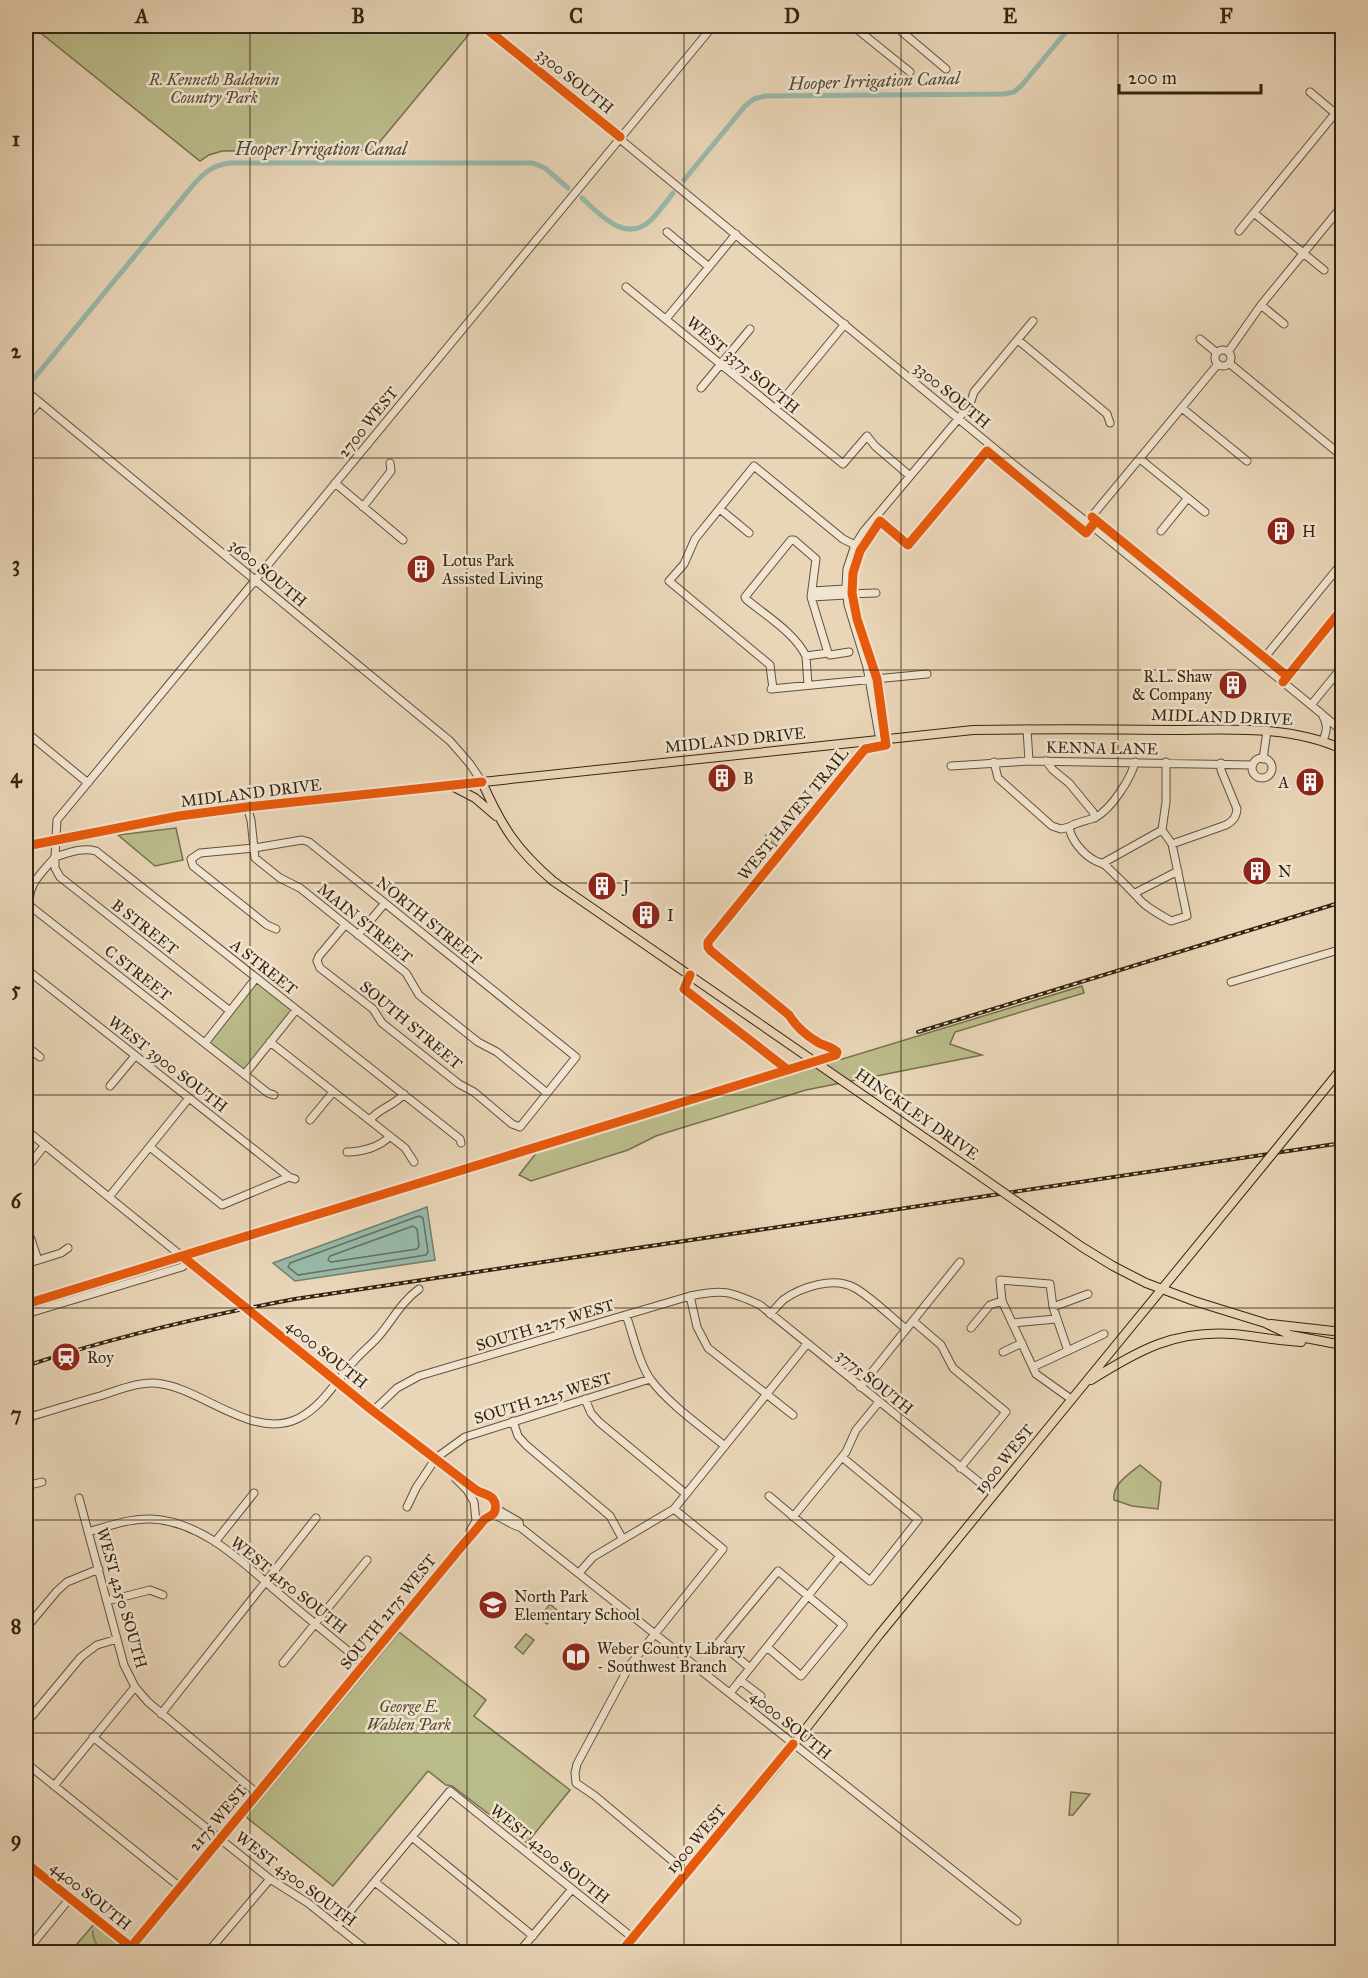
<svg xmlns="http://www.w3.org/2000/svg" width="1368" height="1978" font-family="'IM FELL Great Primer',serif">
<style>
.green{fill:#bbbc8b;stroke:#77704e;stroke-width:1.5}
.water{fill:#98b9aa;stroke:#707e6d;stroke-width:1.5}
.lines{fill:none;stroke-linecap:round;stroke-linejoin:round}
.shore{stroke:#666f5e;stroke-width:1.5}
.stream{stroke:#707e6d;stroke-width:1.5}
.canal{stroke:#98b9aa;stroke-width:5}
.minor-casing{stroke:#60513a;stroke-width:9}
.major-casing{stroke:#332511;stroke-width:10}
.minor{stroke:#f1e4d0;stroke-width:7}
.major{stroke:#e9d5b7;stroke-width:8}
.rail-casing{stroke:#332511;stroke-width:4}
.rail{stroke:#f1e4d0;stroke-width:1.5;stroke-dasharray:4.5;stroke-linecap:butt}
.major-bridge-casing{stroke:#332511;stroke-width:10;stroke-linecap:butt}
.major-bridge{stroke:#e9d5b7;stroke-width:8}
.cycleway-casing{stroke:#f1e4d0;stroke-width:13}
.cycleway{stroke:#e8590c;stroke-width:9}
.grid{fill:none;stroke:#332511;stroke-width:1.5;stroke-opacity:0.55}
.labels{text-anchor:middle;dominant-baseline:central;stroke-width:5;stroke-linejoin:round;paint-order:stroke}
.park-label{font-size:16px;font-style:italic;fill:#554b30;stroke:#f1e4d0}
.street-label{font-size:16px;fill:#332511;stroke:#f1e4d0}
.poi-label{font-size:16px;fill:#332511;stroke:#f1e4d0;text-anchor:start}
.water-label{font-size:18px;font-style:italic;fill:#4c4a37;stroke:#f1e4d0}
.neatline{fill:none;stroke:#332511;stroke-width:2}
.grid-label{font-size:20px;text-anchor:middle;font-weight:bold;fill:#332511}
</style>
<rect width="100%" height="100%" fill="#e9d5b7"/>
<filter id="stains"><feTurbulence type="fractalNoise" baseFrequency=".00333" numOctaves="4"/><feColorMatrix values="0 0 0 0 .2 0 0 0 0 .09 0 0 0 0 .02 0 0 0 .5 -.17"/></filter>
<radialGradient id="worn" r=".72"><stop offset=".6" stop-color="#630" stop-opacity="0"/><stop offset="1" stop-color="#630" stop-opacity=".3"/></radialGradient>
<!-- green -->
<path class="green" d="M32,26H473L475,27L373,150L222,151L209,155L200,161Z
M176,828L183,860L155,866L118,835Z
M789,833L790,838L780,849L765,837L766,835Z
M255,980L293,1011L245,1071L207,1042Z
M1082,986L1084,993L955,1032L950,1044L982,1055L806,1090L678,1129L656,1136L628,1150L531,1181L519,1175L537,1152Z
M1140,1465L1161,1482L1158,1509L1132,1506L1114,1500C1112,1484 1129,1474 1140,1465Z
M550,1604L558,1611L547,1624L539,1618Z
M399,1632L486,1700L474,1716L570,1790L527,1843L452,1786L446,1785L428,1771L333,1886L246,1817Z
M526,1634L534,1640L523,1654L515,1647Z
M1071,1792L1090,1794L1073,1815H1069Z
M95,1923L132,1952H70Z"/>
<!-- water -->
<path class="water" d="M427,1207L435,1260L295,1281L273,1263Z"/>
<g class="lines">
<!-- shore -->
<path class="shore" d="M419,1216L423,1218L428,1252L426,1255L298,1275L288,1267L290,1263Z
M413,1226L417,1229L419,1246L417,1249L331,1262L328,1260L330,1256Z"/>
<!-- stream -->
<path class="stream" d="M40,26H50
M93,1931C92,1940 98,1945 101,1952"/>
<!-- canal -->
<path class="canal" d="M684,180L745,106L754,99L765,96L1004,94L1014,92L1022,85L1071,26
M582,198C600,215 626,244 651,220C659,212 666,202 673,193
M26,388L194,184C205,172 213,165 230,163H533L545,168L568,188"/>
<!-- minor casing -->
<g class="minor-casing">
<path id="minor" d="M483,26L1012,463L1092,526L1322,714C1327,724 1328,729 1323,740
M853,26L910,72
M895,26L946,69
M1310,92L1342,119
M1254,213L1324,270
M1239,231L1342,105
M667,232L709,267
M626,287L843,464L867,436L875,446L910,476
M1261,305L1284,324
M666,319L736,234
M1200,339L1217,353
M1018,340L1107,414L1110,423
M1215 358a8 8 0 1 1 16 0a8 8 0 1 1-16 0Z
M1228,352L1261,305L1342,206
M1229,363L1342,456
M701,388L750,329
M26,391L450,741L470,764L482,782
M1182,408L1247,461
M775,409L845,324
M26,418L39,402
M1140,459L1205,512
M335,483L403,540
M363,507L391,471L390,463
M720,509L749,533
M1087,522L1218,364
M1161,531L1187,499
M791,540H794L816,559L811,597L828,653L806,656C794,632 766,616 746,599L745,597Z
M26,552L28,558L26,572
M812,591L846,589
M846,594L876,593
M812,597L846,595
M828,653L830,655L849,652
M806,656L808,685
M1260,663L1342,563
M771,689L927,674
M773,689L770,665L669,581L684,564L695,539L754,466L843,539L855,545
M1311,705L1342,667
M1324,716L1342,731
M1027,729L1029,761
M26,732L88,783
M880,741L867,667L848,605L846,586L847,569L855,545L864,531L959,418L970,404L974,392L1033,321
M1252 768a10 10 0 1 1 20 0a10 10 0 1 1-20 0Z
M1263,759L1267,731
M1046,761L1053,770L1069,783L1093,812L1095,818
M994,762L998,778L1052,826L1061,829L1069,827C1071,840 1083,854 1094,860C1098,863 1102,862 1106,866C1119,878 1131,890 1143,903C1151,910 1162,916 1171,921L1187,916L1172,844L1162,830L1166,802V762
M951,766L1029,761L1253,765
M247,807L251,820L255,858L280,878L300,888L406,973L419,995L478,1042L497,1052L547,1093
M1069,827C1077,822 1087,821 1096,817C1111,809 1131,779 1135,762
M1172,844L1226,825C1233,821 1236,818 1237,809L1221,770V763
M55,857C42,873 26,885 30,906L268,1093L274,1095
M55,857V868L60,877L230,1011
M1103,863L1162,830
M1135,893L1178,871
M276,929L267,925L193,866L191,859L200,853L254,848L302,840L309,842L576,1057L520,1127L512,1124L474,1092L459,1084L382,1023L373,1009L320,968L317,961L319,956L345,925
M358,935L385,903
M26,969L289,1177L295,1179
M1231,982L1342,949
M270,1042L405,1148L414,1162
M205,1043L256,978
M26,1046L40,1057
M245,1074L296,1010
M110,1086L135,1056
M310,1120L333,1092
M370,1120C379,1108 394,1106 404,1094
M26,1130L342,1386L476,1490L483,1495L491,1497L495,1505L493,1513C478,1526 465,1542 452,1558L131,1947
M461,1143L460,1139L96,851C82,847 68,853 55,857L57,820L713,26
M150,1147L222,1205L289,1177
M347,1152C362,1152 380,1147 390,1136
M26,1169L45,1145
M109,1197L189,1098
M26,1225L38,1260
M26,1264L61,1253L68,1248
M690,1296L697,1327L708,1348L793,1415
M1053,1307L1088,1294
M26,1314L182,1267L189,1262
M770,1314C775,1309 779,1304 783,1300C801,1287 834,1276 855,1288C871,1297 891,1317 906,1329
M626,1315C633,1334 639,1364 651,1380C669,1404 702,1427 725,1446
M913,1321L941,1345L953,1368L1006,1412L960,1468
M1012,1323L1056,1319
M971,1328L990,1305L1002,1301
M1068,1351L1053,1307L1050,1284L1000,1280L1002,1301L1036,1374L1071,1399
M1003,1352L1022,1343
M1033,1367L1104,1334
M860,1387L960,1262
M585,1399L591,1413L599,1422L686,1494
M373,1411L397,1388L419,1376L690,1296C722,1289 730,1291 760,1305L994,1494
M26,1418C50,1411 75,1403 100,1396C119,1390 141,1380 162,1384C205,1391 255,1441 299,1418C323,1406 337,1379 355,1360C362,1352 371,1345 378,1337C392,1321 401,1302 419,1289
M513,1421L518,1436L526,1445L610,1516L622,1538
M454,1474L456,1479L467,1490L474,1502L476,1521L470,1531V1537
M26,1486L42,1482
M769,1496L870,1581L918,1520L842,1457
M79,1498L124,1665L135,1687L148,1702L258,1794
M407,1507L416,1488L436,1458L465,1437L650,1379
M495,1508L519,1522L520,1527
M674,1509L723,1549L630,1665L577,1764L575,1773L576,1783L595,1796L687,1873
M491,1515C503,1516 509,1525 520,1527L1017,1921
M793,1517L846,1452L856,1430L879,1402
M88,1532C109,1526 130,1518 151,1519C204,1521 246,1566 283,1597C310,1620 337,1642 364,1664
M215,1542L254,1493
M579,1573L593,1557L674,1509L807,1344
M107,1601L150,1590L163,1595
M26,1628L57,1591L67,1582L99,1569
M283,1663L367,1560
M750,1668L719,1642L778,1571L843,1625L801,1676L767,1647
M740,1680L761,1696
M730,1693L840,1556
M161,1714L316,1518
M26,1723L81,1657L97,1645L117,1639
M93,1737L270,1879L308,1903L369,1952
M26,1763L180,1887
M54,1786L135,1687
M412,1837L533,1936
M26,1863L137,1952
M375,1882L463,1952
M337,1927L450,1791L633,1938
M26,1952L70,1898
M208,1952L270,1879
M519,1952L572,1889"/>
</g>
<!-- major casing -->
<g class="major-casing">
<path id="major" d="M482,782C502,827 516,849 553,881L970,1169
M452,786L475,798L496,816
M26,846L179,816L247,807L973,730C1037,729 1102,729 1166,730C1225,730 1288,724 1342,749
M1295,1126L1342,1068
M1033,1213L1082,1247L1113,1266L1146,1283L1194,1301L1265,1323L1290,1335L1342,1345
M1271,1324L1342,1332
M1091,1380C1139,1350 1174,1330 1233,1334C1255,1336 1278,1341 1301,1342
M621,1952L776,1767L879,1635L1260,1169"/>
</g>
<!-- minor -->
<use href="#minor" class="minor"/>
<!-- major -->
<use href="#major" class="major"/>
<!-- rail casing -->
<g class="rail-casing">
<path id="rail" d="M918,1032L1342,902
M26,1366C114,1337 204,1316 295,1299L1342,1143"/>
</g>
<!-- rail -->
<use href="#rail" class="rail"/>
<!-- major-bridge casing -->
<g class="major-bridge-casing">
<path id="major-bridge" d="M970,1169L1033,1213
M1260,1169L1295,1126"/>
</g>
<!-- major-bridge -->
<use href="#major-bridge" class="major-bridge"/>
<!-- cycleway casing -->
<g class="cycleway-casing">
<path id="cycleway" d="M483,26L620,137
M1092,517L1287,676
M1283,682L1342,609
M26,846L179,816L247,807L482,782
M690,975L684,989L788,1070
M26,1304L836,1055L837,1052C832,1047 825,1046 819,1043C807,1036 796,1027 789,1015L711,951L708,947V942L865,749L886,745L877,679L857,619L852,593L853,573L860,551L880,521L908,545L987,451L1086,533L1096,521
M26,1863L137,1952
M131,1947L452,1558C462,1545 473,1534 483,1521C486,1517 491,1517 494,1513C496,1509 496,1503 493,1499C489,1494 482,1494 476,1490L373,1411L182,1256
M621,1952L793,1744"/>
</g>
<!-- cycleway -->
<use href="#cycleway" class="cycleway"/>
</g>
<!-- grid -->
<path class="grid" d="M250,26V1952M467,26V1952M684,26V1952M901,26V1952M1118,26V1952M26,245H1342M26,458H1342M26,670H1342M26,883H1342M26,1095H1342M26,1308H1342M26,1520H1342M26,1733H1342"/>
<!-- icons -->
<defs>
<g id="building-disc" transform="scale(1.5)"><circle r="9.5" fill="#8f2418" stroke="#f1e4d0"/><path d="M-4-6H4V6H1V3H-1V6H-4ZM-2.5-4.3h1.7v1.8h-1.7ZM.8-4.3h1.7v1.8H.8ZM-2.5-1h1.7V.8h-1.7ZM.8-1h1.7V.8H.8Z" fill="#fff"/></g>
<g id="station-disc" transform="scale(1.5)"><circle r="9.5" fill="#8f2418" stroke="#f1e4d0"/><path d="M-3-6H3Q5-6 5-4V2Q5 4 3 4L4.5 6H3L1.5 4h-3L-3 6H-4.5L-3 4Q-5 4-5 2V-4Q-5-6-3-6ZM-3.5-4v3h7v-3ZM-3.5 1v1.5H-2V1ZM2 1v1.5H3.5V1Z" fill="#fff"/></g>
<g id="school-disc" transform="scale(1.5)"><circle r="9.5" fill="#8f2418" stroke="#f1e4d0"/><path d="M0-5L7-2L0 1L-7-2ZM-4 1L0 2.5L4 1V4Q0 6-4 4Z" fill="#fff"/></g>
<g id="library-disc" transform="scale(1.5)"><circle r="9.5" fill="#8f2418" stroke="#f1e4d0"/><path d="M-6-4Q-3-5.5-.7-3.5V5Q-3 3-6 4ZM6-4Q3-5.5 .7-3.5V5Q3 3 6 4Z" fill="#fff"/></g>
</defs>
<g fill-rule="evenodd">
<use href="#building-disc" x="1281" y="531"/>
<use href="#building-disc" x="421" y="569"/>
<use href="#building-disc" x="1233" y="685"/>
<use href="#building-disc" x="722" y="778"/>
<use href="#building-disc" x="1310" y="782"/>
<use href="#building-disc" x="1257" y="871"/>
<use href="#building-disc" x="602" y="886"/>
<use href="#building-disc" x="646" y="915"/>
<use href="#station-disc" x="66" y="1357"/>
<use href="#school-disc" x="493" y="1605"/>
<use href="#library-disc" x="576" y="1657"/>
</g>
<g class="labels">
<!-- park labels -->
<g class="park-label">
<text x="214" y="79">R. Kenneth Baldwin<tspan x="214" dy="18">Country Park</tspan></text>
<text x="409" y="1706">George E.<tspan x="409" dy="18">Wahlen Park</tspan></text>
</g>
<!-- street labels -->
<g class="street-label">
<text transform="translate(575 81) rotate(39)">3300 SOUTH</text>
<text transform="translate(743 365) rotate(40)">WEST 3375 SOUTH</text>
<text transform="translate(952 395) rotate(40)">3300 SOUTH</text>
<text transform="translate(368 422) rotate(-51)">2700 WEST</text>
<text transform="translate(268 573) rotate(40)">3600 SOUTH</text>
<text transform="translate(1222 717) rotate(2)">MIDLAND DRIVE</text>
<text transform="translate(735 740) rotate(-6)">MIDLAND DRIVE</text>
<text transform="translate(1102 748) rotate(1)">KENNA LANE</text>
<text transform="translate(251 793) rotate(-7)">MIDLAND DRIVE</text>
<text transform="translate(793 814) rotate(-51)">WEST HAVEN TRAIL</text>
<text transform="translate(429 921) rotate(39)">NORTH STREET</text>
<text transform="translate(365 923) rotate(39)">MAIN STREET</text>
<text transform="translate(145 927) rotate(38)">B STREET</text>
<text transform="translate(264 967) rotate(38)">A STREET</text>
<text transform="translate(138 973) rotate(38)">C STREET</text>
<text transform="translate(411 1025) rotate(40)">SOUTH STREET</text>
<text transform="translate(168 1064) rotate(38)">WEST 3900 SOUTH</text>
<text transform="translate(917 1114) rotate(35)">HINCKLEY DRIVE</text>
<text transform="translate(545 1325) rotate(-17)">SOUTH 2275 WEST</text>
<text transform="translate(327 1354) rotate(39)">4000 SOUTH</text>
<text transform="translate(875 1382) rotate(39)">3775 SOUTH</text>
<text transform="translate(543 1398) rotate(-17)">SOUTH 2225 WEST</text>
<text transform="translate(1004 1459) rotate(-51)">1900 WEST</text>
<text transform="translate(289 1585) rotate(39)">WEST 4150 SOUTH</text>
<text transform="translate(122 1598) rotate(74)">WEST 4250 SOUTH</text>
<text transform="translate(388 1612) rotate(-51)">SOUTH 2175 WEST</text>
<text transform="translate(791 1725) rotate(39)">4000 SOUTH</text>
<text transform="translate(218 1818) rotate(-50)">2175 WEST</text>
<text transform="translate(696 1839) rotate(-50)">1900 WEST</text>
<text transform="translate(550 1854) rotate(39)">WEST 4200 SOUTH</text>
<text transform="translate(296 1879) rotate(37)">WEST 4300 SOUTH</text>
<text transform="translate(91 1896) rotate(39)">4400 SOUTH</text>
</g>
<!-- poi labels -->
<g class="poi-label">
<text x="1302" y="531">H</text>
<text x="442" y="560">Lotus Park<tspan x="442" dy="18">Assisted Living</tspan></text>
<text x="1212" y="676" text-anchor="end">R.L. Shaw<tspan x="1212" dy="18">&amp; Company</tspan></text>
<text x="743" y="778">B</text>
<text x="1289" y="782" text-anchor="end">A</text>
<text x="1278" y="871">N</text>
<text x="623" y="886">J</text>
<text x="667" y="915">I</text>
<text x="87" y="1357">Roy</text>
<text x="514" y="1596">North Park<tspan x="514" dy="18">Elementary School</tspan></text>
<text x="597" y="1648">Weber County Library<tspan x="597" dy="18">- Southwest Branch</tspan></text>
</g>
<!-- water labels -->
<g class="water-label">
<text transform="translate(874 81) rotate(-2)">Hooper Irrigation Canal</text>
<text x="321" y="149">Hooper Irrigation Canal</text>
</g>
</g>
<!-- margin -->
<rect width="1368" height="1978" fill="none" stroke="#e9d5b7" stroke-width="66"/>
<!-- scale -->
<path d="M1119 84v9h142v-9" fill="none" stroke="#332511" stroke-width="3"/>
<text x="1128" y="84" font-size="18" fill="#332511" stroke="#f1e4d0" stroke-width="4.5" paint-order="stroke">200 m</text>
<rect x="33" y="33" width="1302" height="1912" class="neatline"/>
<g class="grid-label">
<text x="142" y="23">A</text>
<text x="358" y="23">B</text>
<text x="576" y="23">C</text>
<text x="792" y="23">D</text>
<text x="1010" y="23">E</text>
<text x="1226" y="23">F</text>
<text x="16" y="146">1</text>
<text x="16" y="358">2</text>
<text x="16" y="571">3</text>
<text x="16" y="783">4</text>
<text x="16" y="996">5</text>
<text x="16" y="1208">6</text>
<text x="16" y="1421">7</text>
<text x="16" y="1633">8</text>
<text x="16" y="1846">9</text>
</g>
<rect width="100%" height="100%" filter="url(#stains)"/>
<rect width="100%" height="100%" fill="url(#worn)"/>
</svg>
